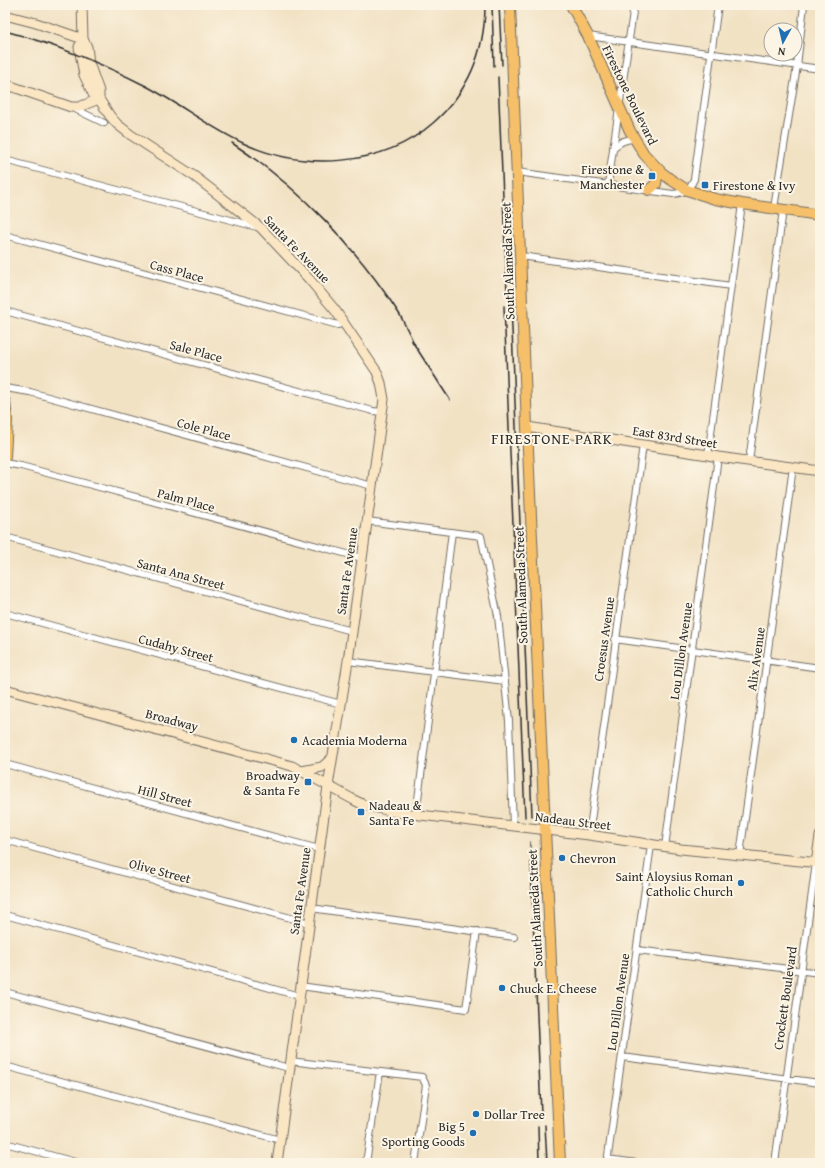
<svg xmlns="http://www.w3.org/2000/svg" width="825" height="1168" font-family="'Gentium Book Plus',serif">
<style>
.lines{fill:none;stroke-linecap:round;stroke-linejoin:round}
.street-casing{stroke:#716b61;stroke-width:8}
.secondary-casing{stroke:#716b61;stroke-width:11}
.primary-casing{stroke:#716b61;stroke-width:12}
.street{stroke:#fff;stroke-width:6}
.secondary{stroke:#fbe6c4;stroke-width:9}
.primary{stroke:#f6c06b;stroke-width:10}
.rail{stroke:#2b2b2b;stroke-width:1.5}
.poi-dot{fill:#1f6fb2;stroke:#fcf5e5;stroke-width:1.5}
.labels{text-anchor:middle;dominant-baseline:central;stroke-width:4;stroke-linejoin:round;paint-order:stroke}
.street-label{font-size:13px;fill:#2b2b2b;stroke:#fcf5e5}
.poi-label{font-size:13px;fill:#2b2b2b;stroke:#fcf5e5;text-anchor:start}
.quarter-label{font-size:15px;letter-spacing:1px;fill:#2b2b2b;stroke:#fcf5e5}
</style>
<rect width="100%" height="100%" fill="#fcf5e5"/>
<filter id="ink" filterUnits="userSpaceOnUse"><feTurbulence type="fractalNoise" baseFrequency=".025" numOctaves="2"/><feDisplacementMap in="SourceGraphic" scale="8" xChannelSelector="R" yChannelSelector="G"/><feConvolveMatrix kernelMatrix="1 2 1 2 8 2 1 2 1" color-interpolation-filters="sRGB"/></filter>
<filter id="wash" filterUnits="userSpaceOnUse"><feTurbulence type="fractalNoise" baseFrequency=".012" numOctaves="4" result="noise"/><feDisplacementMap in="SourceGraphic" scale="16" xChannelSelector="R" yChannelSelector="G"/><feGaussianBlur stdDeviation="0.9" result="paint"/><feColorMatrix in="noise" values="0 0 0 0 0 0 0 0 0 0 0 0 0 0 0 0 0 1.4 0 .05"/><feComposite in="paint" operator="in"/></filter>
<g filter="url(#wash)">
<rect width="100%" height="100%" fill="#f2e2c4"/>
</g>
<g filter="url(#ink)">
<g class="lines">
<!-- street casing -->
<g class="street-casing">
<path id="street" d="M588,36L820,69
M73,108L104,123
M613,148C620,142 625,139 635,139
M5,160L257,227
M517,172L673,194C684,193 690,189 694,179L718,5
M608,184L634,5
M774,208L797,66L804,5
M5,235L338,325L344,323
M521,256L731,286
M5,311L373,411L382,412
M5,388L30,392L372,486
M708,455L742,204
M749,461L783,210
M5,463L21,466L362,558
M367,521L481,536L498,616L509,721L513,826
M5,537L352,631
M5,613L341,704
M615,639L820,668
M348,661L505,681
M5,764L319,849
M416,815L452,532
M589,835L643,445
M5,840L309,923
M665,847L718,457
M740,855L793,467
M311,908L514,937
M5,915L299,996
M637,950L820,973
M300,986L466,1009L477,931
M5,992L289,1068
M622,1057L820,1083
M290,1061L422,1077L426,1085L415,1163
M5,1066L280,1140
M5,1143L79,1163
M607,1159L637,1163
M366,1163L380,1072
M607,1163L651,845
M775,1163L816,863"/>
</g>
<!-- secondary casing -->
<g class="secondary-casing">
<path id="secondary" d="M82,5L83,39L87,47L89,63L99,91V99
M5,15L36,23L83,39
M83,39L79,47L84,75L93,94L99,99L110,116L117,124L131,135L194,176L261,228L309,279L335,310L377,372L381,383L384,399L348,661L328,786L277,1163
M5,84L71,107H79L99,99
M527,427L708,455L718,457L820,471
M5,689L292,766L354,800L364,805L395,812L589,835L681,849L820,863
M302,771L322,767L332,758
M816,863L820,836"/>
</g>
<!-- primary casing -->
<g class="primary-casing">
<path id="primary" d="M510,5L527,427L560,1163
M571,5L588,36L630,131L644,154L661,172L670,179L687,190L715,199L742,204L820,215
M649,190L656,184L658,169
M5,402L7,420L5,457"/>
</g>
<!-- street -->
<use href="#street" class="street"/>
<!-- secondary -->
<use href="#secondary" class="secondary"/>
<!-- primary -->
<use href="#primary" class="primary"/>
<!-- rail -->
<path class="rail" d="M492,5L494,66
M499,5L502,65
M5,31C54,44 101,63 146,86C180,104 210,128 245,144C304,171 383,167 433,123C468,92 485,51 485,5
M498,77L507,293
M232,143C299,187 357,248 400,315C405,325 410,335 415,345
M511,305L532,816
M504,306L525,817
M412,341L450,400
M530,842L541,1114
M545,1125L547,1163
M538,1126L539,1163"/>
</g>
</g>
<!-- markers -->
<g class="poi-dot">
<rect x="648" y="172" width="8" height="8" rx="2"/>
<rect x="701" y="181" width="8" height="8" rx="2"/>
<circle cx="294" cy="740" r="4"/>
<rect x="304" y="778" width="8" height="8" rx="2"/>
<rect x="357" y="808" width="8" height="8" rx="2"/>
<circle cx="562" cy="858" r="4"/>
<circle cx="741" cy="883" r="4"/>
<circle cx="502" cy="988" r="4"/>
<circle cx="476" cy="1114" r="4"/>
<circle cx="473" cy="1133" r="4"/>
</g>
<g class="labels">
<!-- street labels -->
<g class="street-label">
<text transform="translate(630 95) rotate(64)">Firestone Boulevard</text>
<text transform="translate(297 249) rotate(46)">Santa Fe Avenue</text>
<text transform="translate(508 261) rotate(-92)">South Alameda Street</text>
<text transform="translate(177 271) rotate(15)">Cass Place</text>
<text transform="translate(196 351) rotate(15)">Sale Place</text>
<text transform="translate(204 429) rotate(15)">Cole Place</text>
<text transform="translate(675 437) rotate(9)">East 83rd Street</text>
<text transform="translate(186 500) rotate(15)">Palm Place</text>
<text transform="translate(347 571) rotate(-82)">Santa Fe Avenue</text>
<text transform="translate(181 574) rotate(15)">Santa Ana Street</text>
<text transform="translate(521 585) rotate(-92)">South Alameda Street</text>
<text transform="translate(604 639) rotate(-82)">Croesus Avenue</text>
<text transform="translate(176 648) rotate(15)">Cudahy Street</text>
<text transform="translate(681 651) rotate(-82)">Lou Dillon Avenue</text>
<text transform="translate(756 659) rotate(-82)">Alix Avenue</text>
<text transform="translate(172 720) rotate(15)">Broadway</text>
<text transform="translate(165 796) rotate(15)">Hill Street</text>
<text transform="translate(573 821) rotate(7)">Nadeau Street</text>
<text transform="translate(160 871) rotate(15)">Olive Street</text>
<text transform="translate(300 891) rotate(-82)">Santa Fe Avenue</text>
<text transform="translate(535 908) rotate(-93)">South Alameda Street</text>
<text transform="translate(785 998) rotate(-82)">Crockett Boulevard</text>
<text transform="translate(618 1002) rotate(-82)">Lou Dillon Avenue</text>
</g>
<!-- poi labels -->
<g class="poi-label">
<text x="644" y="169" text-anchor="end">Firestone &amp;<tspan x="644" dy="15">Manchester</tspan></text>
<text x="713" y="185">Firestone &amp; Ivy</text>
<text x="302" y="740">Academia Moderna</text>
<text x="300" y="775" text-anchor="end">Broadway<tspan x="300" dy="15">&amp; Santa Fe</tspan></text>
<text x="369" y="805">Nadeau &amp;<tspan x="369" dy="15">Santa Fe</tspan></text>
<text x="570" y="858">Chevron</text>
<text x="733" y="876" text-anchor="end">Saint Aloysius Roman<tspan x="733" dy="15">Catholic Church</tspan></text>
<text x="510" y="988">Chuck E. Cheese</text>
<text x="484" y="1114">Dollar Tree</text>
<text x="465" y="1126" text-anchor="end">Big 5<tspan x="465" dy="15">Sporting Goods</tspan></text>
</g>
<!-- quarter labels -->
<g class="quarter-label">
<text x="552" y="438">FIRESTONE PARK</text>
</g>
</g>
<!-- margin -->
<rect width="825" height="1168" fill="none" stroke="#fcf5e5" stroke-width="20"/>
<!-- north arrow -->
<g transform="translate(783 42) rotate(188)"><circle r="19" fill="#fcf5e5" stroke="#a8a49b"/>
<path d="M0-3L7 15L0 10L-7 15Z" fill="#1f6fb2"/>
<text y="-6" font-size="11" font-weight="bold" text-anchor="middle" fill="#2b2b2b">N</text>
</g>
</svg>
